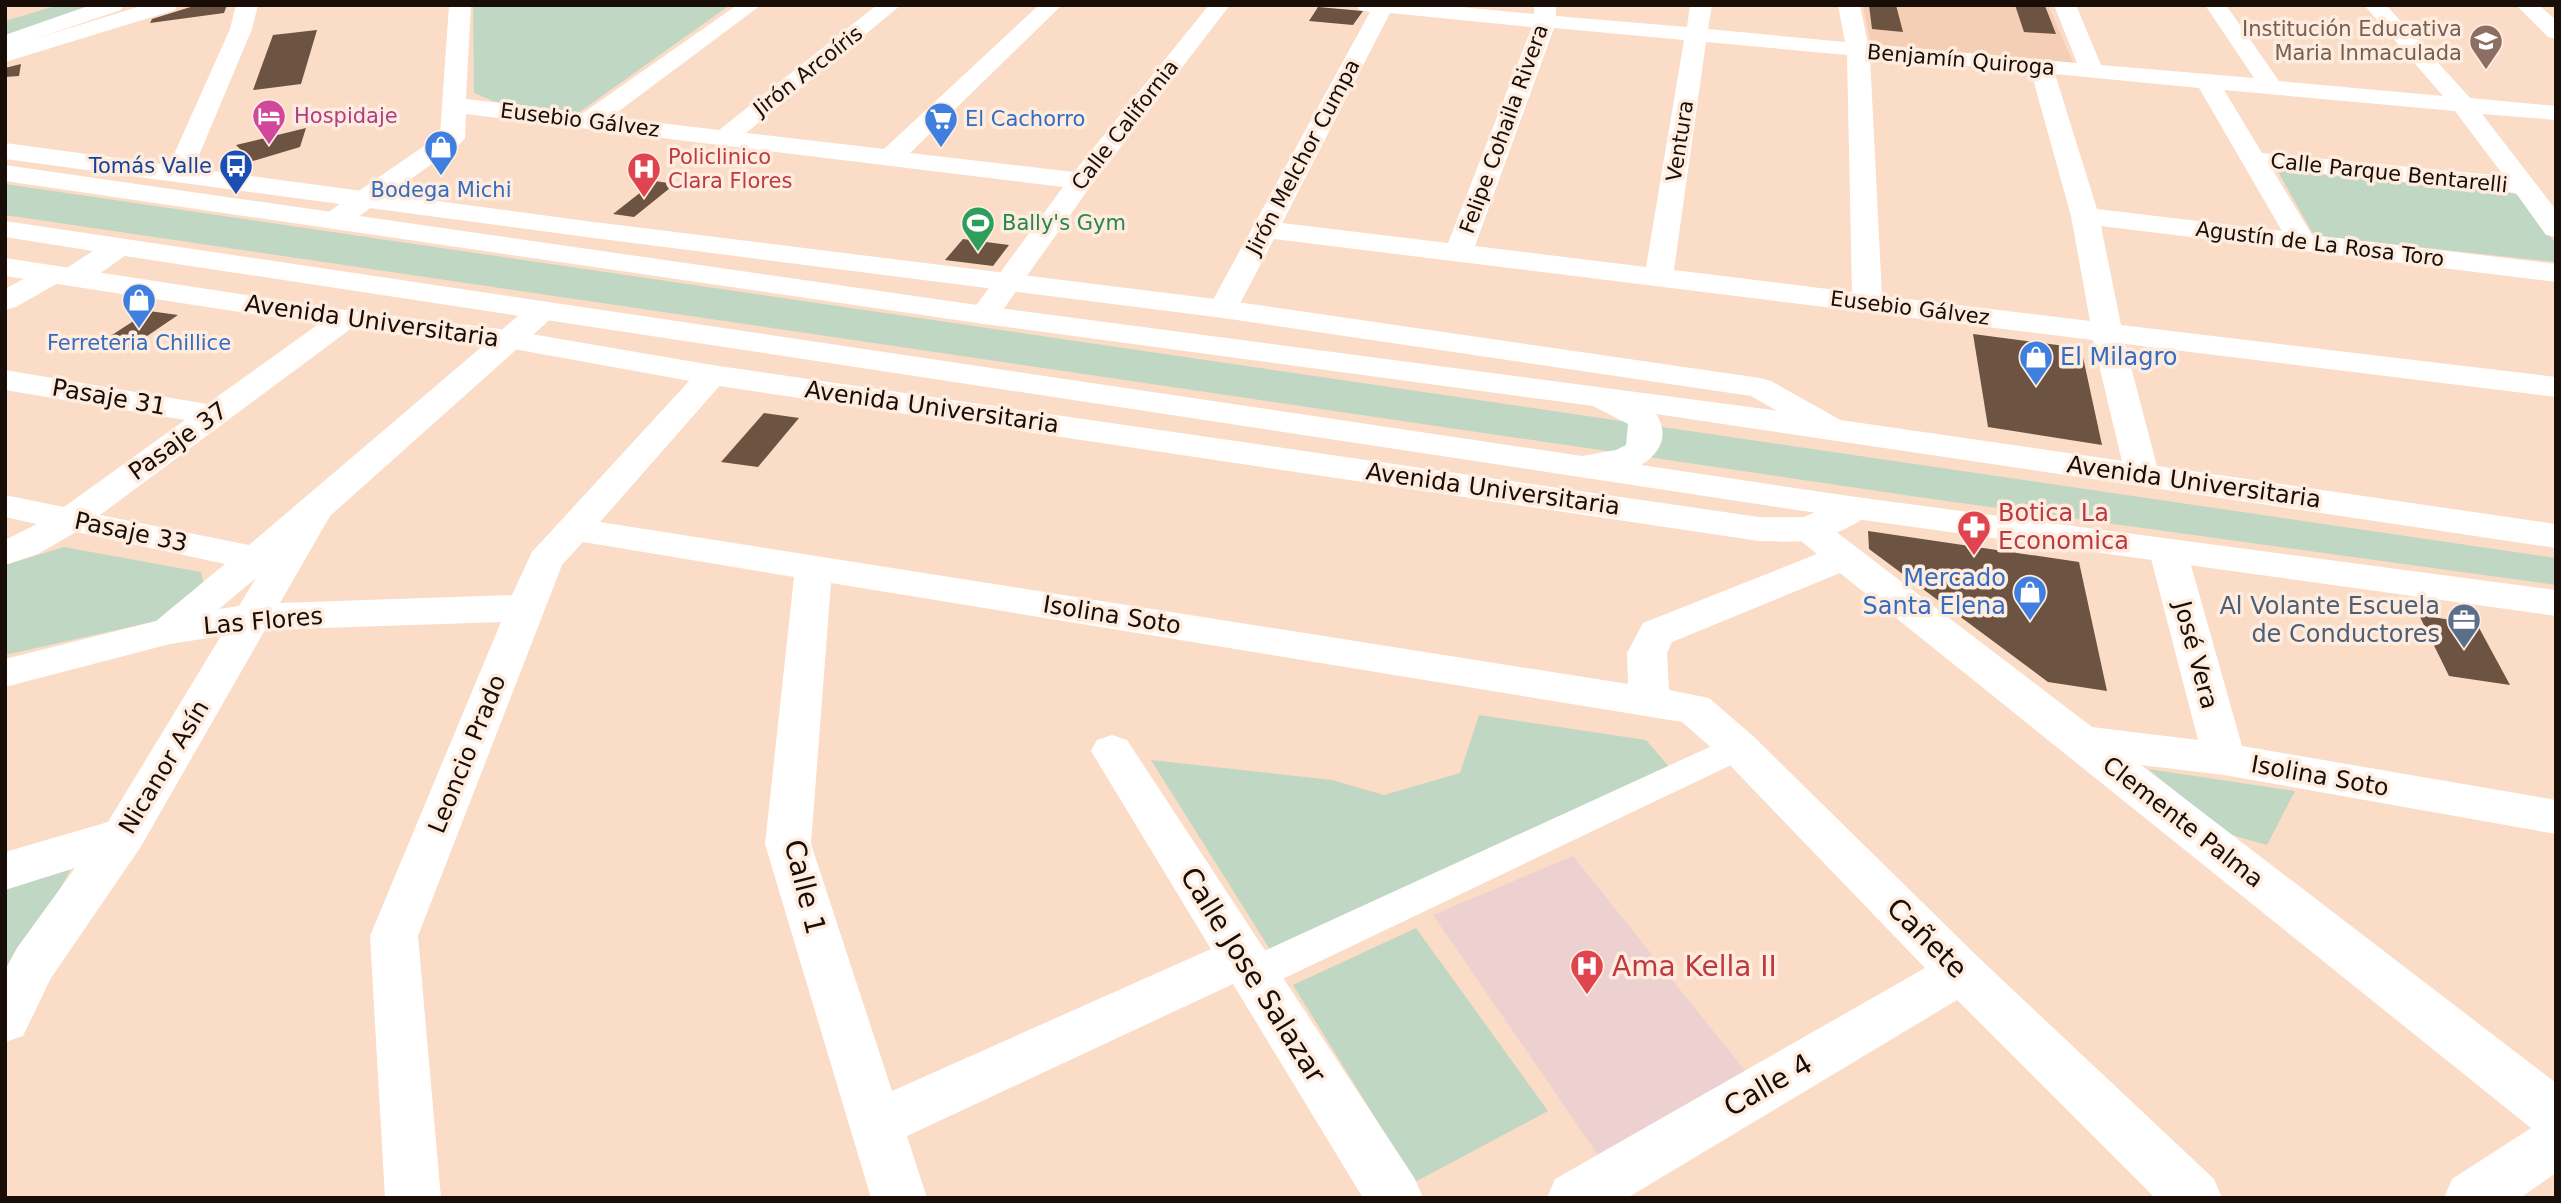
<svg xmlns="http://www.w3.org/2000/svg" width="2561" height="1203" font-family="'DejaVu Sans',sans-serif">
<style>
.built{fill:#f4cfb5}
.medical{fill:#ecd1d0}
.green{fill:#c0d7c3}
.building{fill:#6d5341}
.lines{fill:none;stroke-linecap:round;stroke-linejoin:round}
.pedestrian{fill:#fff;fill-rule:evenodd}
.minor{fill:#fff;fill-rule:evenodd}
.secondary{fill:#fff;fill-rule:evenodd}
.primary{fill:#fff;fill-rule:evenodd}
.labels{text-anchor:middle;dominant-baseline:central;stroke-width:7;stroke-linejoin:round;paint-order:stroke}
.far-education-label{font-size:21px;fill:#785e54;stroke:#feecdf;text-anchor:end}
.far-street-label{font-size:21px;fill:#180d07;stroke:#feecdf}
.far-hotel-label{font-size:21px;fill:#b23c85;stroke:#feecdf;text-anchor:start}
.far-shop-label{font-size:21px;fill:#366cbe;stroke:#feecdf}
.far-health-label{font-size:21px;fill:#be3a42;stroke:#feecdf;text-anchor:start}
.far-transit-label{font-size:21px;fill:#164399;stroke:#feecdf;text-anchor:end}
.far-leisure-label{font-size:21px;fill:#27864d;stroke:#feecdf;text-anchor:start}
.street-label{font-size:24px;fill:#180d07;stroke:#feecdf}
.shop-label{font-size:24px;fill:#366cbe;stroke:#feecdf;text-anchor:start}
.health-label{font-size:24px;fill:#be3a42;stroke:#feecdf;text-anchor:start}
.service-label{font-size:24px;fill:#4e5e75;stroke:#feecdf;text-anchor:end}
.near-street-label{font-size:28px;fill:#180d07;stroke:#feecdf}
.near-health-label{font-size:28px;fill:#be3a42;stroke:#feecdf;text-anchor:start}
</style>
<rect width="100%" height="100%" fill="#fbdcc6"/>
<!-- built -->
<path class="built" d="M1863,5H2048L2076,69L1872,50Z"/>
<!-- medical -->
<path class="medical" d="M1573,856L1750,1077L1598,1155L1433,915Z"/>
<!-- green -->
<path class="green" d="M59,5H100L5,36V21Z
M473,5H730L578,113L493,101L474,93Z
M2276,168L2503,190L2517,195L2556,244V262L2317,236L2312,232Z
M5,184L2556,558V585L1932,499L5,215Z
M64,547L201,572L210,609L5,655V565Z
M1479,715L1646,740L1670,768L1271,951L1151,760L1332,780L1384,795L1460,773Z
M2148,769L2295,791L2267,845L2228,834Z
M74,864L5,986V885Z
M1416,928L1548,1111L1415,1182L1293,985Z"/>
<!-- building -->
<path class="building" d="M197,5H227L224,13L150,23L152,19Z
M1869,5H1896L1903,32L1872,29Z
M2015,5L2045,6L2056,34L2024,32Z
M1318,7L1363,11L1353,25L1309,21Z
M317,30L301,84L253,90L273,35Z
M21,64L19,76L5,77V68Z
M306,128L300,147L243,164L238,159L247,156L236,145Z
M655,181L675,184L634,217L613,214Z
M963,239L1009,245L993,266L945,260Z
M149,311L178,315L128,349L98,344Z
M1973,334L2081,348L2102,445L1988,427Z
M764,413L799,418L758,467L721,462Z
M1868,531L2079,562L2107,691L2048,682L1869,549Z
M2419,615L2477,624L2510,685L2449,676Z"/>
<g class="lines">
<!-- pedestrian -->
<path class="pedestrian" d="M1738,734L1750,738L1755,747L1750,756L1266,987L1252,992L1238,987L1232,975L1238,963Z"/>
<!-- minor -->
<path class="minor" d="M236,5H258L252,29L192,172L188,178L179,180L170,178L166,172L230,29Z
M449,5H471L466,99L583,113L737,5H761L611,117L719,130L877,5H901L746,133L884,149L1039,5H1062L910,153L1074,172L1209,5H1230L1090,187L995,321L984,324L973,321L969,315L1063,187L466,114L465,138L461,143L344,227L334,229L324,227L320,221L324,215L440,135Z
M1357,5H1440L1534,14V5H1556V16L1687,27L1690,5H1712L1708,29L1845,42L1838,5H1860L1868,44L2077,63L2054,5H2076L2101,65L2254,78L2205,5H2226L2279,81L2443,96L2364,5H2386L2470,98L2556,106V120L2482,114L2556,210V237L2546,235L2516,193L2272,169L2312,235L2556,264V282L2101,226L2121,325L2556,377V397L2125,344L2159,474L2154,481L2142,485L2130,481L2125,474L2093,340L1274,239L1234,315L1223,318L1212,315L1208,309L1370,12L1359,10ZM1390,13L1532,27L1448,243L1282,223ZM1554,28L1684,40L1646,267L1475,246ZM1706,42L1847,55L1852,292L1674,270ZM1870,57L2031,72L2071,216L2090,321L1882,296ZM2055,74L2199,88L2282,231L2097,209ZM2224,90L2455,111L2504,176L2262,153Z
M53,265L63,268L68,274L63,280L16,307L5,310V289L43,268Z
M543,301L554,304L558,310L554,316L330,516L280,603L512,595L532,552L701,368L712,365L723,368L728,375L723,382L600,522L1628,684L1627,653L1643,623L1817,554L1796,537L1791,529L1796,521L1809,517L1822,521L2092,727L2198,740L2149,551L2155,543L2168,539L2181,543L2187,551L2242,746L2556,800V834L2224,775L2141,765L2556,1083V1173L2520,1198H2444L2452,1179L2531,1128L1840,573L1672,642L1667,653L1669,690L1709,698L1753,736L1978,957L2214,1179L2222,1198H2155L1957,1000L1627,1198H1547L1555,1179L1925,968L1723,758L1682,722L831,583L811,844L892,1091L1211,949L1091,751L1097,740L1112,735L1127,740L1415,1179L1423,1198H1363L1233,984L907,1136L927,1198H871L765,844L794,577L583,542L562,565L418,936L441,1198H385L370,936L501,622L265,630L140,848L51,978L23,1036L5,1042V970L17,948L75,868L5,890V852L108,822L221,636L170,644L5,687V659L156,621L225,564L76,532L38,554L5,565V540L37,524L5,517V495L64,507L185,420L5,390V370L207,404L334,313L345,310L356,313L360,319L356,325L100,515L249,545L532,304ZM256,578L239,606L219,609Z"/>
<!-- secondary -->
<path class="secondary" d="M144,5H177L175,10L5,62V48Z
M2516,5H2539L2556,20V39L2548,37Z
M5,143L586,221L1223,300L1760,378L1771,381L1844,422L1849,429L1844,436L1832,439L1820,436L1751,396L1223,318L586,237L5,159Z
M5,258L345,310L508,330L712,365L1759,517H1804L1843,500L1856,497L1869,500L1874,508C1864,523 1828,538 1810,540C1794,543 1775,541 1759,541L712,385L508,348L345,328L5,276Z"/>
<!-- primary -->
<path class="primary" d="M91,5H123L121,10L5,49V35Z
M5,165L984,306L1765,409L2556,524V548L1656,414C1670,435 1660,454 1641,465L1856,497L2556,590V616L1856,519L125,256C106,268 85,289 62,283L57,277L62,271L93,251L5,237V221L1582,456L1616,450L1626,445L1628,424L1593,406L984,324L5,181Z"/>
</g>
<!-- icons -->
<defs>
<g id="school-pin" transform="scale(1.75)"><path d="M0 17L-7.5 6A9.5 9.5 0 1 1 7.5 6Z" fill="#8d6e63" stroke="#feecdf"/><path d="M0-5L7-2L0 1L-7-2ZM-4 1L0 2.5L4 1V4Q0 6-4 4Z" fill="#fff"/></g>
<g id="hotel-pin" transform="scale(1.75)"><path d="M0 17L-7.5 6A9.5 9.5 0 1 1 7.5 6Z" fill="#d1479c" stroke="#feecdf"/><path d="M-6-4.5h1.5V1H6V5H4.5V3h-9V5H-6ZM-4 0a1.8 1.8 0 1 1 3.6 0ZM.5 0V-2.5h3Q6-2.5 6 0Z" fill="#fff"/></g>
<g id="supermarket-pin" transform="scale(1.75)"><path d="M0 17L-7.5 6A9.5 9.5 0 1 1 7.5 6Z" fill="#3f7fe0" stroke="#feecdf"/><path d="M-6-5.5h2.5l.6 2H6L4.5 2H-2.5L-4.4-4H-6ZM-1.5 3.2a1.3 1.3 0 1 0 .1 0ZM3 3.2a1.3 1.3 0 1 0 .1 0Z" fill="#fff"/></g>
<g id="shop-pin" transform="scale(1.75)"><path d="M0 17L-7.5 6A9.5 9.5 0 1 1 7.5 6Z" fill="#3f7fe0" stroke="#feecdf"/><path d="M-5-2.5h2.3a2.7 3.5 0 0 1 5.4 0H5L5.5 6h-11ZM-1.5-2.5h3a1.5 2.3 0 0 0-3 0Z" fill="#fff"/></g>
<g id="bus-pin" transform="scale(1.75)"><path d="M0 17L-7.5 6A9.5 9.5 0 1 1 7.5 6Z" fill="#1a4fb4" stroke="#feecdf"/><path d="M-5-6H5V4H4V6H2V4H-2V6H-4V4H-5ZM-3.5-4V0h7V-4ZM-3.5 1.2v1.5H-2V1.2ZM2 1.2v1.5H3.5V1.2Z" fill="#fff"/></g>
<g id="hospital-pin" transform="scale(1.75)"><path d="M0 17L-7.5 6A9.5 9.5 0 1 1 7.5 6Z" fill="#e0444e" stroke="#feecdf"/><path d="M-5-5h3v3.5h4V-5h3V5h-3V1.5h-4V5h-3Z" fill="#fff"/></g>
<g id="stadium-pin" transform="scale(1.75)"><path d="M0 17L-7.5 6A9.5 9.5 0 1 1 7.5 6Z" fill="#2e9e5b" stroke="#feecdf"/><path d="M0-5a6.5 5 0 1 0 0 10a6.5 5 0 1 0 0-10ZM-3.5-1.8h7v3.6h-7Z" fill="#fff"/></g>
<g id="pharmacy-pin" transform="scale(1.75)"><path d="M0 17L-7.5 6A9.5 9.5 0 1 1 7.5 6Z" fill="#e0444e" stroke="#feecdf"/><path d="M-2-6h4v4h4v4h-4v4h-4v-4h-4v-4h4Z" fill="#fff"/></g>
<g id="office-pin" transform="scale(1.75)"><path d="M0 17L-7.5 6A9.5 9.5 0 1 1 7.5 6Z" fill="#5c6f8a" stroke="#feecdf"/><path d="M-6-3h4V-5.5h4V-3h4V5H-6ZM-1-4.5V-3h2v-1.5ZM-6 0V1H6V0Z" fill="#fff"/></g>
</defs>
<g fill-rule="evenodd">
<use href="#school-pin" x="2486" y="41"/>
<use href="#hotel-pin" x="269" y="116"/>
<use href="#supermarket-pin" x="941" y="119"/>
<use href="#shop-pin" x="441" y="147"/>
<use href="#bus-pin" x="236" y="166"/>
<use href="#hospital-pin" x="644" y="169"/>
<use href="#stadium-pin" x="978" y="223"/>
<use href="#shop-pin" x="139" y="300"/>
<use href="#shop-pin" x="2036" y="357"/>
<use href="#pharmacy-pin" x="1974" y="527"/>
<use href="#shop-pin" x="2030" y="592"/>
<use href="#office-pin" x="2464" y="620"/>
<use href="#hospital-pin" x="1587" y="966"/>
</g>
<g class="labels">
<!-- far-education labels -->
<g class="far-education-label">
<text x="2462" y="29">Institución Educativa<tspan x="2462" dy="24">Maria Inmaculada</tspan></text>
</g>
<!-- far-street labels -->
<g class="far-street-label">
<text transform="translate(1961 60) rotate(5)">Benjamín Quiroga</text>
<text transform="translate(808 71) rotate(-38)">Jirón Arcoíris</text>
<text transform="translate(580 120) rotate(7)">Eusebio Gálvez</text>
<text transform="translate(1125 125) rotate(-52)">Calle California</text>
<text transform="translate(1504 129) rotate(-70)">Felipe Cohaila Rivera</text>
<text transform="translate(1680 141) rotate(-81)">Ventura</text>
<text transform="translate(1303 157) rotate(-62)">Jirón Melchor Cumpa</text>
<text transform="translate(2389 173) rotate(6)">Calle Parque Bentarelli</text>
<text transform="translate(2320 244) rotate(7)">Agustín de La Rosa Toro</text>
<text transform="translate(1910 308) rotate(7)">Eusebio Gálvez</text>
</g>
<!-- far-hotel labels -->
<g class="far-hotel-label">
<text x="294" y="116">Hospidaje</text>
</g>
<!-- far-shop labels -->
<g class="far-shop-label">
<text x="965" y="119" text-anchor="start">El Cachorro</text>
<text x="441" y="190">Bodega Michi</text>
<text x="139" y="343">Ferreteria Chillice</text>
</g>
<!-- far-health labels -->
<g class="far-health-label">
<text x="668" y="157">Policlinico<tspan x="668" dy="24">Clara Flores</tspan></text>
</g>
<!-- far-transit labels -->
<g class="far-transit-label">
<text x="212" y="166">Tomás Valle</text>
</g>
<!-- far-leisure labels -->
<g class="far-leisure-label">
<text x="1002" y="223">Bally's Gym</text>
</g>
<!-- street labels -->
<g class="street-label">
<text transform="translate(372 321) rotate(8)">Avenida Universitaria</text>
<text transform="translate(109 397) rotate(10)">Pasaje 31</text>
<text transform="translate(932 407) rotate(8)">Avenida Universitaria</text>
<text transform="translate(178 441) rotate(-36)">Pasaje 37</text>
<text transform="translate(2194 482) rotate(8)">Avenida Universitaria</text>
<text transform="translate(1493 489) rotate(8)">Avenida Universitaria</text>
<text transform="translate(131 532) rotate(12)">Pasaje 33</text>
<text transform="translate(1112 615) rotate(9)">Isolina Soto</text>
<text transform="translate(263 621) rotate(-5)">Las Flores</text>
<text transform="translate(2196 655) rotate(75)">José Vera</text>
<text transform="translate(467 754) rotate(-68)">Leoncio Prado</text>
<text transform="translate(164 767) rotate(-59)">Nicanor Asín</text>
<text transform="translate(2320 776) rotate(10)">Isolina Soto</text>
<text transform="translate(2183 822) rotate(38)">Clemente Palma</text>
</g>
<!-- shop labels -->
<g class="shop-label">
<text x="2060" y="357">El Milagro</text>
<text x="2006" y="578" text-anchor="end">Mercado<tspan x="2006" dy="28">Santa Elena</tspan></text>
</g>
<!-- health labels -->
<g class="health-label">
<text x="1998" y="513">Botica La<tspan x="1998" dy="28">Economica</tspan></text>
</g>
<!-- service labels -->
<g class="service-label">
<text x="2440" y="606">Al Volante Escuela<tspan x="2440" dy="28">de Conductores</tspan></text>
</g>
<!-- near-street labels -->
<g class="near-street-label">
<text transform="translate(805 887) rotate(76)">Calle 1</text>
<text transform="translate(1927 938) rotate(45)">Cañete</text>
<text transform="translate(1253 975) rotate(58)">Calle Jose Salazar</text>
<text transform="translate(1768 1085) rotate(-30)">Calle 4</text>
</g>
<!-- near-health labels -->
<g class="near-health-label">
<text x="1612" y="966">Ama Kella II</text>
</g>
</g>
<!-- border -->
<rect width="2561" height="1203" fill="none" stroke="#180d07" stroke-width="14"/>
</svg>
